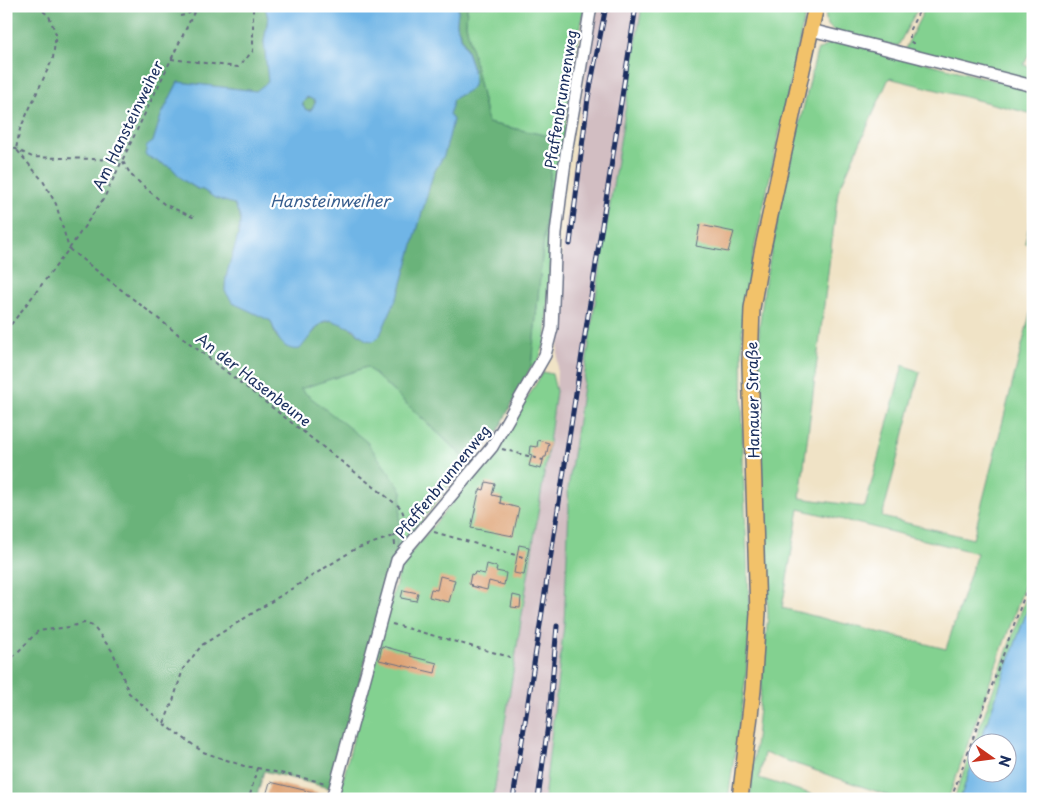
<svg xmlns="http://www.w3.org/2000/svg" width="1039" height="805" font-family="'Playpen Sans',sans-serif">
<style>
.industrial{fill:#d2bec2}
.green{fill:#83d190;stroke:#4f8077;fill-rule:evenodd}
.forest{fill:#6ab37a;stroke:#42716c}
.water{fill:#6fb5e6;stroke:#4572a2;fill-rule:evenodd}
.building{fill:#dea273}
.lines{fill:none;stroke-linecap:round;stroke-linejoin:round}
.minor-casing{stroke:#666e82;stroke-width:14}
.major-casing{stroke:#666e82;stroke-width:18}
.path{stroke:#666e82;stroke-width:2;stroke-dasharray:4 4;stroke-linecap:butt}
.minor{stroke:#fff;stroke-width:11}
.major{stroke:#f2c26a;stroke-width:15}
.rail-casing{stroke:#1b2f5e;stroke-width:5}
.rail{stroke:#fff;stroke-width:3;stroke-dasharray:9;stroke-linecap:butt}
.labels{text-anchor:middle;dominant-baseline:central;stroke-width:4.5;stroke-linejoin:round;paint-order:stroke}
.street-label{font-size:15px;fill:#1b2f5e;stroke:#fff}
.water-label{font-size:16px;font-style:italic;fill:#385e8e;stroke:#fff}
</style>
<rect width="100%" height="100%" fill="#fff"/>
<filter id="ink" filterUnits="userSpaceOnUse"><feTurbulence type="fractalNoise" baseFrequency=".02" numOctaves="2"/><feDisplacementMap in="SourceGraphic" scale="10" xChannelSelector="R" yChannelSelector="G"/><feConvolveMatrix kernelMatrix="1 2 1 2 8 2 1 2 1" color-interpolation-filters="sRGB"/></filter>
<filter id="wash" filterUnits="userSpaceOnUse"><feTurbulence type="fractalNoise" baseFrequency=".0096" numOctaves="4" result="noise"/><feDisplacementMap in="SourceGraphic" scale="20" xChannelSelector="R" yChannelSelector="G"/><feGaussianBlur stdDeviation="1.12" result="paint"/><feColorMatrix in="noise" values="0 0 0 0 0 0 0 0 0 0 0 0 0 0 0 0 0 1.4 0 .05"/><feComposite in="paint" operator="in"/></filter>
<g filter="url(#wash)">
<rect width="100%" height="100%" fill="#f0e3c6"/>
<!-- industrial -->
<path class="industrial" d="M598,6H642L604,241L568,489L569,508L564,625L548,771L544,799H493L549,443L556,391L563,243L588,52Z"/>
<!-- green -->
<path class="green" d="M467,6H585L578,41L566,120L554,216L546,340L537,365L531,367L554,137L488,123L466,24Z
M642,6H807L754,250L744,307L742,334L743,464L750,619L746,677L728,799H544L564,625L569,508L568,489L604,241Z
M826,6H919L898,46C883,43 836,38 828,25C825,19 825,12 826,6Z
M926,6H1033V45L1024,65L1033,68V81L904,51Z
M835,40L1033,90V114L889,78L838,192L800,498L865,507L903,365L920,372L882,517L973,539L1033,302V562L948,799H890V796L764,753L759,778L827,799H750L768,616L762,500L759,329L765,282L784,188L817,51ZM799,509L977,553L946,649L782,608Z
M1033,209V246L1025,243Z
M367,367L468,461L396,554L402,491L300,389Z
M543,372L552,374L556,391L549,443L493,799H338L372,665L402,564L500,444Z
M1033,578V594L980,742H976V753L960,799H954Z"/>
<!-- forest -->
<path class="forest" d="M6,6H265L268,18L264,42L269,82L257,91L178,82L161,116L153,142L150,158L172,168L183,180L197,189L203,190L215,198L234,204C236,208 239,213 240,218C242,238 224,268 225,291L233,303L271,321L276,336L286,347C294,343 303,340 311,335C316,331 318,324 325,322C337,316 358,333 366,340L380,335L400,290L433,174L444,155L449,137L453,120L449,114L452,106V101C457,94 469,93 473,85C478,71 462,40 457,25C456,19 459,13 458,6H467L466,24L488,123L554,137L531,367L496,435L468,461L367,367L300,389L367,442L402,491L396,554L329,788L264,771L256,799H6Z
M303 104a6 6 0 1 1 12 0a6 6 0 1 1-12 0Z"/>
<!-- water -->
<path class="water" d="M265,6H458C459,13 456,19 457,25C461,41 478,71 473,85C470,93 457,94 452,101V106L449,114L453,120L449,137L444,155L433,174L400,290L380,335L374,341L366,340L354,329L331,320L325,321L318,326L300,349C282,352 276,335 271,321L233,303L225,291C224,268 242,238 240,218C239,213 236,208 234,204L215,198L203,190L198,189L183,180L172,168L145,155L147,146L153,142L161,116L178,82L256,91L268,82L264,42L268,18ZM307,97L316,101L312,109L309,111L305,109L302,104Z
M1033,594V799H960L976,753V772H1006V742H980Z"/>
<g id="blocks">
<!-- building -->
<path class="building" d="M700,225L734,232L728,252L696,246Z
M538,440L549,443L546,457H544L541,469L529,466L532,455L529,454L530,446L537,447Z
M486,482L495,484L492,495L501,497L500,503L519,508L513,536L471,528L479,492L481,489L484,490Z
M519,545L529,547L524,575L514,573Z
M487,564L497,567L496,571L506,573L504,585L489,581L487,590L471,586L472,585L469,584L471,574L474,575L475,572L485,574Z
M440,576L455,580L449,602L429,597L431,589L437,590Z
M403,590L418,593L416,601L401,598Z
M513,595L521,597L520,608L511,607Z
M382,646L411,654L410,656L437,663L435,673L379,660Z
M270,782L325,795V799H265Z"/>
</g>
</g>
<g filter="url(#ink)">
<use href="#blocks" fill-opacity="0" stroke="#666e82" stroke-width="1"/>
<g class="lines">
<!-- minor casing -->
<g class="minor-casing">
<path id="minor" d="M811,30L1033,86
M332,799L397,560L492,447L545,355L552,328L556,233L561,192L567,147L591,6"/>
</g>
<!-- major casing -->
<g class="major-casing">
<path id="major" d="M740,799L753,690L758,613L750,363L752,308L762,252L816,6"/>
</g>
<!-- path -->
<path class="path" d="M37,6L49,16L56,34L53,58L20,129L16,149L43,181L56,204L69,249
M180,16L186,15L196,9
M914,44L910,41V29L922,6
M171,59L238,67L253,51V6
M6,147L16,149L32,157L122,160L131,175L164,204L197,219
M69,249L401,508L405,518L414,524
M6,331L69,249L104,198L197,6
M502,449L543,460
M434,532L526,558
M395,545L394,536L405,518
M392,624L510,657
M6,661L13,657L38,631L69,627L84,623L93,626L113,652L129,693L164,724L203,752L244,766L257,768L249,799
M164,723L173,701L183,669L202,645L355,549L394,536
M257,768L326,783
M951,799L1033,572"/>
<!-- minor -->
<use href="#minor" class="minor"/>
<!-- major -->
<use href="#major" class="major"/>
<!-- rail casing -->
<g class="rail-casing">
<path id="rail" d="M570,244L588,98L606,6
M513,799L636,6
M538,799L549,717L557,626"/>
</g>
<!-- rail -->
<use href="#rail" class="rail"/>
</g>
</g>
<g class="labels">
<!-- street labels -->
<g class="street-label">
<text transform="translate(560 99) rotate(-81)">Pfaffenbrunnenweg</text>
<text transform="translate(127 125) rotate(-64)">Am Hansteinweiher</text>
<text transform="translate(254 379) rotate(38)">An der Hasenbeune</text>
<text transform="translate(752 400) rotate(-91)">Hanauer Straße</text>
<text transform="translate(442 481) rotate(-51)">Pfaffenbrunnenweg</text>
</g>
<!-- water labels -->
<g class="water-label">
<text x="330" y="200">Hansteinweiher</text>
</g>
</g>
<!-- margin -->
<rect width="1039" height="805" fill="none" stroke="#fff" stroke-width="25"/>
<!-- north arrow -->
<g transform="translate(992 758) rotate(104)"><circle r="24" fill="#ffffff" stroke="#a4acbf"/>
<path d="M0-4L9 19L0 12L-9 19Z" fill="#c8321e"/>
<text y="-8" font-size="14" font-weight="bold" text-anchor="middle" fill="#1b2f5e">N</text>
</g>
</svg>
